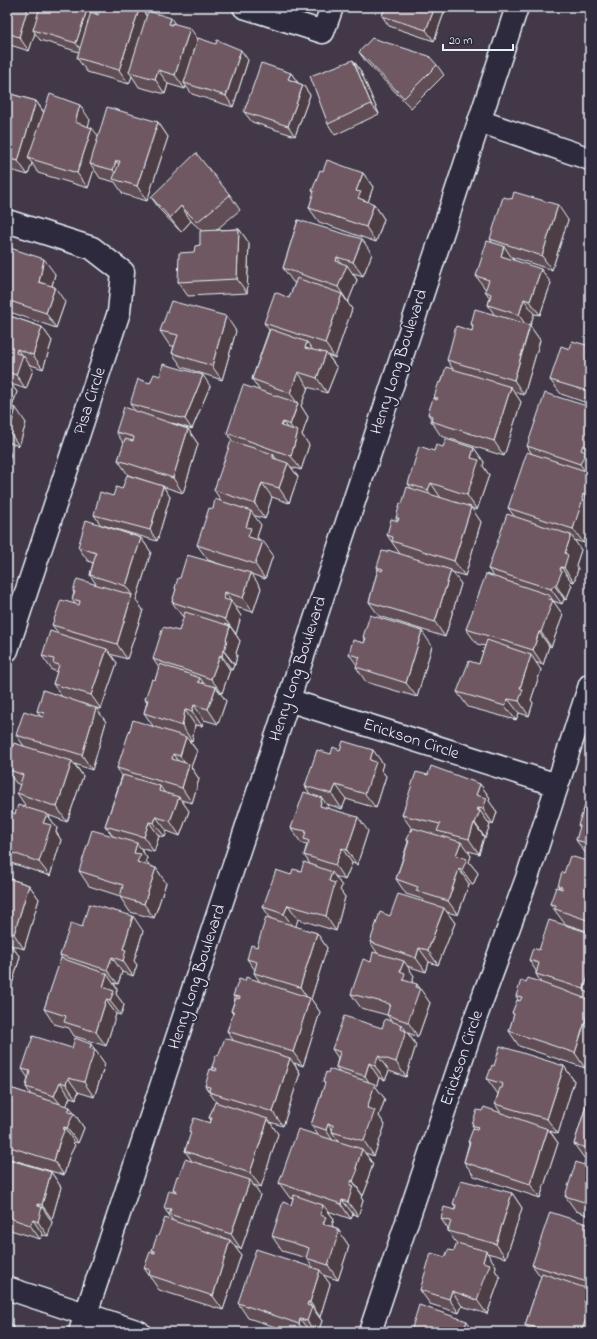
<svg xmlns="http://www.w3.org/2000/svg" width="597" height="1339" font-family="'Indie Flower',sans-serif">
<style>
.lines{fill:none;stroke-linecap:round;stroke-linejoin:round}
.minor-casing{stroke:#e8f1f8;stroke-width:25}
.minor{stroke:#2f2a3d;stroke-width:22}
.wall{fill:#604d54;stroke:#e8f1f8}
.shaded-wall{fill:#4e3e45;stroke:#e8f1f8}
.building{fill:#705962;stroke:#e8f1f8}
.labels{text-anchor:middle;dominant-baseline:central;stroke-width:4;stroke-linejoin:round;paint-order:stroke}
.street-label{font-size:17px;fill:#e8f1f8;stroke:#2f2a3d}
</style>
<rect width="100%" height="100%" fill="#423848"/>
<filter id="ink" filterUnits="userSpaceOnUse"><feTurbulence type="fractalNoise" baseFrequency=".025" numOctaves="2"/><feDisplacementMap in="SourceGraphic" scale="8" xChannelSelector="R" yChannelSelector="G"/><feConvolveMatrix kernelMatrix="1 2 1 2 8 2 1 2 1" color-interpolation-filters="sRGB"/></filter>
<g filter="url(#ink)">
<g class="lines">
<!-- minor casing -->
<g class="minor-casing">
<path id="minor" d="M244,7L323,32L332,7
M479,121L590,159
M7,221L92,248L123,272L119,312L7,650
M288,700L557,785
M7,1288L139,1332
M80,1332L517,7
M370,1332L475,1019L527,878L590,685"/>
</g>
<!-- minor -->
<use href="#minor" class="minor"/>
</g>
<!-- wall -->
<path class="wall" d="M7,7H98L96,14L98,15L140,7L146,15L174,24L198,39L248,60L233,107L192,94L186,86L185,89L168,84L165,94L139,87L132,76L129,84L87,72L77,58L79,52L40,40L35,33L29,51L7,44Z
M385,7H446L434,41L389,26L382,16Z
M359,52L437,65L444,75L411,108L366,62Z
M353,60L360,70L379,114L335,135L328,124Z
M291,73L298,83L303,85L310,95L295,136L252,122L244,112Z
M7,93L36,101L44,112L90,120L88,126L98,136L158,122L168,137L147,201L123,194L115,182L100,178L94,169L88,188L38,173L32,163L28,175L7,169Z
M323,171L363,173L373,187L368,202L374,204L384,219L376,242L319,222L309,208L314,193L312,191Z
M230,195L240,210L216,230L239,229L249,243L247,293L188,296L178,282L194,252L200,245L202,231L191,221L181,232L161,211L151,197Z
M298,220L372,254L363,276L353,273L357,280L348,302L346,301L352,309L335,358L328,355L337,368L327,393L308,387L301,406L308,417L302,435L309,445L301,470L291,467L298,477L289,503L272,497L265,519L253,515L261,525L257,537L273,555L265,579L251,574L261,588L253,612L235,607L241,616L236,634L235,633L240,641L236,653L237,655L235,665H234L232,670H230L222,693H220L226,701L218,724L204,720L202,726L195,725L192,741L189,740L197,751L191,767L199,779L192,803L181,800L189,811L180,836L167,831L165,837L159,836L154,852L140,848L147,858L146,861L150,866L156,868L166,883L154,918L130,912L120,897V896L89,886L79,871L113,836L105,826L122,776L117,768L153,726L144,713L147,702L145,699L155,680L159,668L153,659L179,631L184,617L182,616L172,602L176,590L175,588L180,578L225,566L208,560L197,545L213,509L222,502L214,490L233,442L227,433L260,391L252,379L269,330L264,323L289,298L295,283L293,282L283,268Z
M568,220L552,270L512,257L514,260L551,283L540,315L534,314L530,326L540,340L524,395L514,392L521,402L504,456L441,436L431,421V419L428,414L436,399L434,397L441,383L453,369L447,360L472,331L473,327L471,324L494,314L488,305L490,298L485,291L486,290L476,276L492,242L490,239Z
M7,247L55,274L52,286L65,302L56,328L7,311Z
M7,315L42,327L52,341L43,369L28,364L33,370L26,389L11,384L17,392L12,407L26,423L19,446L7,442Z
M160,331H236L222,380L182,367L172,353L174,346H170Z
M590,346V524L584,543L574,540L581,550L576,565L578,569L574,582L571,581L570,583L572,585L566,600L564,599L562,604L553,601L563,615L551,647L549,646L543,665L535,662L541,670L531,700L533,703L529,716L519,713L516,720L468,707L457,692L479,664L485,646L477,644L466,629L494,577L488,569L515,517L508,508L532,454L527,446L587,406L584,402L561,394L550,380L570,349Z
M160,376L210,386L192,429L172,423L188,429L198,444L183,493L128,475L118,460L124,444L116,432L135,411L130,404L150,383Z
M443,447L474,448L484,462L483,466L489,475L477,510L471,508L481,522L465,576L452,572L461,584L445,637L379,616L369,602L378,569L377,567L387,552L400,554L387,535L398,521L396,518L402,504L412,489L408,484L434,451Z
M163,486L170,497L157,541L102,525L141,538L151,552L136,600L143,610L127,659L110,654L117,663L101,709L96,708L106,722L92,770L75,764L83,776L67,822L48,815L57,828L56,832L61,840L50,876L11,863L10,869L7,868V815L15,814L27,808L17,793L20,785L16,783L7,771V764L24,746L16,735L40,716L37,711L62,697L53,684L57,672L52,670L42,656L59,634L52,625L75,604L72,599L74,593L73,591L96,584L90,575L93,563L88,561L78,547L101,525L94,515L113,496L122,489Z
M363,637L432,646L417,697L366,682L356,667L357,665L349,654L364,643L365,640Z
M340,750H373L383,764L381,770L386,776L376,808L346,799L342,809L327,804L330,809L368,831L357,865L352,863L345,880L335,876L342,886L340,890L345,897L336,931L298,919L295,927L317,933L327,948L311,999L320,1012L303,1066L294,1063L300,1073L283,1126L270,1122L278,1134L261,1187L253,1185L260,1195L241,1249L235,1247L241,1255L223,1310L159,1290L144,1268L154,1253L152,1250L158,1236L173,1221L164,1208L175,1192L173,1189L179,1176L192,1161L185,1151L191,1134L189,1131L210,1123L211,1120L209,1118L216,1102L205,1086L214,1071L212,1067L218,1056L233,1040L227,1031L233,1014L231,1011L235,999L233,996L245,981L260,982L254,973L255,970L247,959L257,947L271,919L263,907L291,875L301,871L310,864L304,855L307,844L301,843L291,828L310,794L305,786L331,754Z
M428,775L480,784L490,798L489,801L497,812L493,824L488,822L490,825L485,838L484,837L479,854L468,851L471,856L469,862L478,873L473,885L469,884L458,915L447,912L455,923L438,965L429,962L426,972L407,966L414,976L412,982L419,988L430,1003L418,1037L408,1033L416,1045L406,1077L389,1071L385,1080L379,1078L376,1087L385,1099L379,1116L385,1125L374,1156L365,1153L373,1164L367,1181L368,1183L363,1196L362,1195L361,1197L363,1201L358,1216L353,1214L351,1219L328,1211L334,1219L332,1225L333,1227L337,1228L349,1246L338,1280L323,1275L330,1284L320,1317L319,1316L322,1321L318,1332H291L248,1318L238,1303L313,1268L307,1258L282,1251L272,1236L291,1205L293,1199L290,1198L279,1183L318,1135L311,1125L325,1084L323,1082L328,1073L339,1072L336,1067L338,1058L332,1049L382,1028L392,1022L387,1015L361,1008L351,994L371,962L378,954L370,942L390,916L424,902L422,899L406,894L396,879L408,842L407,840L412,829L402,815Z
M590,805V856L586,854L576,840L580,828L578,825Z
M590,862V932L565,924L550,904L560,889L558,886L564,873Z
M7,878L29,885L39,899L24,949L11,945L20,957L7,1001Z
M82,927L143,931L134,961L137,965L133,976L122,972L118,984L114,983L117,989L116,994L124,1005L121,1015L116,1014L106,1046L74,1036L69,1028L54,1024L44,1009L62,959L60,955Z
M590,933V1052L585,1068L519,1046L509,1031L514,1015L512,1013L518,1000L516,996L526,982L541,983L536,974V971L529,960L539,950Z
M72,1048L94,1049L105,1064L94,1097L78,1092L76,1099L70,1097L66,1106L74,1113L84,1128L78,1143L74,1142L73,1143L75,1145L69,1157L64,1175L7,1158V1087L31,1095L26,1087L28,1078L22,1069Z
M494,1066H564L574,1081L558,1134L550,1131L558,1143L540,1198L474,1176L464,1162L469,1143L468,1142L475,1130L472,1125L482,1111L501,1113L495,1104L498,1094L487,1079Z
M590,1093V1216L576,1211L565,1196L584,1165L586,1159L584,1158L574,1144Z
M7,1159L51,1172L61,1187L52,1219H50L52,1222L48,1236L43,1235L40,1239L7,1229Z
M512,1193L522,1208L506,1258L487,1253L496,1266L495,1270L500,1278L487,1314L462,1306L459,1313L430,1304L420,1290L445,1257L454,1251L457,1244L448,1231V1229L441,1219L455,1210V1207L453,1204Z
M590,1225V1332H529L525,1325L541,1277L532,1265Z"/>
<!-- shaded-wall -->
<path class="shaded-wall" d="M28,7H43L33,30L35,33L29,51L19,37Z
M88,7H98L83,53L76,43Z
M140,7L150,21L129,72L132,76L129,84L119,70Z
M435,7H446L434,41L426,30Z
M171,18L181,33L169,24Z
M190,28L200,42L184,83L186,86L185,89L175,75Z
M241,50L248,60L233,107L226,96Z
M353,60L360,70L379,114L371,104Z
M158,70L168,84L165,94L155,79Z
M291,73L298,83L288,79Z
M303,85L310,95L295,136L288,126Z
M36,101L46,116L28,158L32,163L28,175L18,161Z
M80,105L90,120L85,136L75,122Z
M158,122L168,137L147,201L137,186Z
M92,128L103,142L90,164L94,169L88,188L77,173Z
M116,161L127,175L122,182L113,170Z
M363,173L373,187L368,202L358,198L356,191Z
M374,204L384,219L376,242L366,227Z
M558,205L568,220L552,270L542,256Z
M181,206L191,221L181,232L170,218Z
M239,229L249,243L247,293L237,279Z
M362,239L372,254L363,276L353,262Z
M504,246L514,261L501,256Z
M337,257L345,269L347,265L357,280L348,302L338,287L336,261Z
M44,259L55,274L49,297L39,282Z
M541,269L551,283L540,315L530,301Z
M55,287L65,302L56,328L46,313Z
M342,294L352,309L335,358L325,343Z
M524,299L534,314L530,326L540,340L524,395L514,380L529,330L519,315Z
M226,316L236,331L222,380L212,366Z
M42,327L52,341L43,369L33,355Z
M307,342L317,356L305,348Z
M17,349L22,356L23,355L33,370L26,389L16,375V353Z
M326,353L337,368L327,393L317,378Z
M298,372L308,387L301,406L308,417L302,435L309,445L301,470L291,456L297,435L290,425L298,404L290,393Z
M203,375L210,386L192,429L185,419Z
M7,379L17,392L8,417L7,415Z
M511,387L521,402L504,456L494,441Z
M16,408L26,423L19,446L9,431Z
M283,422L293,437L281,426Z
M188,429L198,444L183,493L173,478Z
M583,445L590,456V478L580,464L581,450Z
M7,448L11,454L7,467Z
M474,448L484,462L483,466L489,475L477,510L467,495L471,458Z
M273,454L283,469L273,458Z
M288,463L298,477L289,503L279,488Z
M262,483L272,497L265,519L255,504Z
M431,483L441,498L438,505L428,490Z
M163,486L170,497L157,541L150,530Z
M590,487V499L587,496Z
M583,494L590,504V524L584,543L573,529Z
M471,507L481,522L465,576L454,561Z
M251,511L261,525L257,537L261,543L248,537L246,527Z
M571,535L581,550L576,565L578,569L574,582L564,568L565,553Z
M141,538L151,552L136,600L143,610L127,659L117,644L132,595L126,586Z
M263,541L273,555L265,579L255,564Z
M561,567L571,581L570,583L572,585L566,600L556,585Z
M451,570L461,584L445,637L435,622Z
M251,573L261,588L253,612L243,598Z
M554,585L564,599L562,604L551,589Z
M225,592L241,616L236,634L225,619L224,599Z
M549,595L563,615L551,647L541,632Z
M230,626L240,641L236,653L237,655L235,665L224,651L226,640Z
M422,631L432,646L417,697L406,683Z
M539,632L549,646L543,665L533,650Z
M107,649L117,663L101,709L91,695Z
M223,650L234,665L232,670L222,656Z
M220,655L230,670L222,693L211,679Z
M531,655L541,670L531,700L533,703L529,716L519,701L520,688Z
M200,678L210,692L198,682Z
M216,687L226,701L218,724L208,709Z
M508,699L519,713L516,720L505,706Z
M194,705L204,720L202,726L192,711Z
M96,708L106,722L92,770L82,755Z
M185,710L195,725L192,741L182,726Z
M186,737L197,751L191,767L199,779L192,803L182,788L188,768L180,756Z
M373,750L383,764L381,770L386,776L376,808L365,794L370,760Z
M173,754L183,769L172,759Z
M72,761L83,776L67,822L57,807Z
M480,784L490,798L489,801L497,812L493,824L483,809L476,795Z
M336,785L346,799L342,809L332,794Z
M160,786L170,801L159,791Z
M179,797L189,811L180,836L170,821Z
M322,798L332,812L320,806Z
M478,808L490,825L485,838L475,823Z
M47,814L57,828L56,832L61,840L50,876L39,862L43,823Z
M156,817L167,831L165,837L154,823Z
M358,817L368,831L357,865L347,850Z
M149,822L159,836L154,852L144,837Z
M474,823L484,837L479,854L469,839Z
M461,842L471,856L469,862L478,873L473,885L462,870L456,855Z
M137,843L147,858L146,861L152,869L137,862L134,853Z
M342,848L352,863L345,880L335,865Z
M7,857L11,863L10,869L7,865Z
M156,868L166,883L154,918L144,904Z
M459,869L469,884L458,915L448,901Z
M332,872L342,886L340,890L345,897L336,931L326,916L329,881Z
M29,885L39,899L24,949L14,934Z
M288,905L298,919L295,929L284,914Z
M444,908L455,923L438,965L428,950Z
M133,916L143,931L134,961L137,965L133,976L123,961V949Z
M317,933L327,948L311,999L320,1012L303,1066L293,1052L309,1000L300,987Z
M9,943L20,957L7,1001V951Z
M419,948L429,962L426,972L416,958Z
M112,957L122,972L118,984L107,970Z
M404,961L414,976L412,982L416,988L403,980L400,971Z
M590,970V997L584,989Z
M107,974L117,989L116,994L124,1005L121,1015L110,1001L103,987Z
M417,984L430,1003L418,1037L408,1022Z
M106,1000L116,1014L106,1046L96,1032Z
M590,1006V1052L585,1068L575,1053Z
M402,1025L416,1045L406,1077L396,1062L401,1029Z
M91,1044L105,1064L94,1097L84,1082Z
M378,1056L389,1071L385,1080L375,1066Z
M290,1058L300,1073L283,1126L273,1112Z
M369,1063L379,1078L376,1087L385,1099L379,1116L385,1125L374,1156L364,1141L367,1108L373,1088L365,1076Z
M564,1066L574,1081L558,1134L547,1119Z
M68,1078L78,1092L76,1099L66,1084Z
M60,1082L70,1097L65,1110L54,1096Z
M70,1107L84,1128L78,1143L67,1128L68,1112Z
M268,1119L278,1134L261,1187L250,1173Z
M328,1124L335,1133L332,1132L338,1141L336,1145L326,1130Z
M64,1127L74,1142L73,1143L75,1145L69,1157L64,1175L54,1161Z
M548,1129L558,1143L540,1198L530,1184Z
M362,1149L373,1164L367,1181L368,1183L363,1196L353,1181L356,1168Z
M51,1172L61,1187L52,1219L42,1205Z
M250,1180L260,1195L241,1249L231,1234Z
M352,1180L362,1195L361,1197L363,1201L358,1216L348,1202L350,1185Z
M512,1193L522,1208L506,1258L496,1244Z
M342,1200L353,1214L351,1219L341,1204Z
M38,1204L42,1208V1207L52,1222L48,1236L38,1222Z
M323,1205L334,1219L332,1225L336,1232L323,1224L320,1215Z
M33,1220L43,1235L40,1239L30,1225Z
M337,1228L349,1246L338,1280L328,1265Z
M230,1240L241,1255L223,1310L213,1296Z
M486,1251L496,1266L495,1270L500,1278L487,1314L477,1300L483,1262Z
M320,1270L330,1284L320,1317L310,1302Z
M588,1289L590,1292V1309L584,1301Z
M452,1291L462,1306L459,1313L449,1299Z
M308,1302L322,1321L318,1332H315L307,1321V1305Z
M588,1314L590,1317V1332H581Z
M7,1318L16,1332H7Z
M300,1319L310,1332H305L299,1324Z
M467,1321L474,1332H463Z"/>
<!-- building -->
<path class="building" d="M7,7H28L19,37L7,33Z
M40,7H88L76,43L33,30Z
M101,7H140L119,70L77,58L91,12L98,15Z
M385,7H435L426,30L382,16Z
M148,11L171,18L169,24L172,25V23L190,28L175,75L158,70L155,79L129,72Z
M198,38L216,44L217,40L241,50L226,96L184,83Z
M372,38L429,56L437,65L404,98L359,52Z
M353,60L371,104L328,124L310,76Z
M261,63L291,73L288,79L303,85L288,126L244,112Z
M7,93L36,101L18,161L7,158Z
M50,94L80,105L75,122L92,128L77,173L28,158Z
M107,107L158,122L137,186L113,179L120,161H116L113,170L90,164Z
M196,153L230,195L197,222L181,206L170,218L151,197Z
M327,160L363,173L356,191L361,192L358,198L374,204L366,227L309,208L314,191H312L320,170L323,171Z
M514,192L558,205L542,256L490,239L503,197L512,199Z
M298,220L362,239L353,262L337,257L336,261L347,265L338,287L283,268Z
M239,229L237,279L178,282L179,253L194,252L195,246L200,245V231Z
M487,241L504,246L501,256L541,269L530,301L524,299L519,315L488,305L491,294L485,291L489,280L476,276Z
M7,247L44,259L39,282L55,287L46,313L7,300Z
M297,278L342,294L325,343L264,323L275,292L289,298Z
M171,301L226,316L212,366L172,353L178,335L160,331Z
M475,309L530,325L514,380L447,360L456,326L472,331L473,325L471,324Z
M7,315L42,327L33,355L17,349L16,353L23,355L16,375L7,372Z
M270,329L307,342L305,348L326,353L317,378L298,372L290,393L252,379Z
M572,341L590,346V404L584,402L587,391L550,380L561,346L570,349Z
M163,364L203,375L185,419L130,404L138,379L150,383L154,374L160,376Z
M446,367L511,387L494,441L431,421L432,416L428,414L433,398L437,400L438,398L434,397L439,382L441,383Z
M243,385L298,403L290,425L283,422L281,426L298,431L291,456L227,433Z
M545,393L590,407V448L583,445L581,450L586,452L580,464L527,446Z
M7,405L16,408L9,431L7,430Z
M124,407L188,429L173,478L118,460L125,439L133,441L134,437L116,432Z
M446,439L474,448L471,458L479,460L467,495L431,483L428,490L408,484L419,446L434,451L436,445L443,447Z
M231,441L273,454V458L288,463L279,488L262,483L255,504L214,490Z
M527,452L589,472L588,475L590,476V487L587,496L583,494L582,499H583L573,529L508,508Z
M127,475L163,486L150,530L94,515L100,492L113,496L116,487L122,489Z
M407,487L471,507L454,561L392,541L393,537L387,535L391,519L398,521L399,518H396L400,503L402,504Z
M215,499L251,511L246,527L251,528L248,537L263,541L255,564L197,545L209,508L213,509Z
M507,514L571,535L565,553L568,555L564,568L561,567L560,570L562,571L556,585H554L551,589L488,569Z
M86,520L141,538L126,586L90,575L96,553L78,547Z
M388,550L451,570L435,622L369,602L378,569L382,571L383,569L377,567L382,551L387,552Z
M187,555L251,573L243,598L225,592L224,599L231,601L225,619L172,602L176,589L175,588L178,578H180Z
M486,574L549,595L548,599L553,600L541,632H539L533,650L466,629Z
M77,579L132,595L117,644L52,625L61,600L79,605L80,601L72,599L75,592L73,591Z
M185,612L230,626L226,640H227L224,651L223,650L222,656L220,655L211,679L153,659L163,627L179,631Z
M370,615L422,631L406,683L356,667L360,657L349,654L353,640L364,643L366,638L363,637Z
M50,631L107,649L91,695L53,684L59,665L53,663L54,659L42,656Z
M487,640L531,655L520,688L523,689L519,701L508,699L505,706L457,692L469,661L479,664Z
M160,664L200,678L198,682L216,687L208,709L194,705L192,711L185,710L182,726L144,713L148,700L145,699L152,679L155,680Z
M43,690L96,708L82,755L16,735L24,711L43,717L44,713L37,711Z
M133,720L186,737L180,756L173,754L172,759L189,764L182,788L117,768Z
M343,741L373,750L370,760L376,762L365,794L336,785L332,794L305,786L317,750L331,754L333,747L340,750Z
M14,743L72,761L57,807L17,793L23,775L7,769V764Z
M431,766L480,784L476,795L487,798L483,809L478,808L477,810L480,811L475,823H474L469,839L437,831L440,824L402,815L416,772L428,775Z
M123,775L160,786L159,791L179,797L170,821L156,817L154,823L149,822L144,837L105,826Z
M304,792L322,798L320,806L358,817L347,850L342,848L335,865L304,855L309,841L304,839L306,831L291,828Z
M586,803L590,805V844L576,840L580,826L578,825Z
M18,805L47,814L43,823L51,825L39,862L7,851V815L9,811L15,814Z
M413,828L461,842L456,855L467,859L462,870L459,869L448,901L416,891L418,887L396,879L409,841L407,840L410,831H412Z
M92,830L137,843L134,853L141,854L137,862L156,868L144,904L120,897L123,885L79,871Z
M570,856L590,862V921L555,909L556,905L550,904L556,887L562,889V887L558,886L562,872L564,873Z
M304,862L332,872L329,881L335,883L326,916L288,905L284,914L263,907L276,870L291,875L293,869L301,871Z
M7,878L29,885L14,934L7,932Z
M398,894L444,908L428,950L419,948L416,958L370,942L380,912L390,916Z
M89,904L133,916L123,949L126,950L123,961L112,957L107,970L60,955L71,923L82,927Z
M266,917L317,933L300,987L254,973L257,962L247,959L251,945L257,947Z
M549,920L590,933V970L584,989L536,974L539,963L529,960L533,948L539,950Z
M7,942L9,943L7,951Z
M373,952L404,961L400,971L405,973L403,980L417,984L416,987L420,988L408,1022L387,1015L390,1004L351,994L363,959L371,962Z
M61,958L107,974L103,987L114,991L110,1001L106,1000L96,1032L64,1022L66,1016L44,1009Z
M246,977L310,998L293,1052L227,1031L234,1012L231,1011L236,998L239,999L240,997L233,996L239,979L245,981Z
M528,978L590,1000V1006L575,1053L509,1031L514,1014L512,1013L517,1000L520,1001L522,997L516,996L521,980L526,982Z
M344,1016L382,1028L385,1019L402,1025L401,1029L406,1031L396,1062L378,1056L375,1066L369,1063L365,1076L336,1067L340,1052L332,1049Z
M33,1036L72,1048L75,1038L91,1044L90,1048L95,1050L84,1082L68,1078L66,1084L60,1082L54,1096L26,1087L30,1071L22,1069Z
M225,1038L290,1058L273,1112L209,1092L210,1087L205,1086L210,1069L216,1071L217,1069L212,1067L216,1055L218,1056Z
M500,1046L564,1066L547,1119L495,1104L500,1088H502L503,1084L487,1079L492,1065L494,1066Z
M329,1069L375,1084L367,1108L375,1110L364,1141L332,1132L333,1125L328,1124L326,1130L311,1125L325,1083L323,1082L326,1072L328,1073Z
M7,1087L70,1107L68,1112L74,1113L67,1128L64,1127L63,1130L64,1131L59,1143L54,1161L7,1146Z
M590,1093V1149L574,1144Z
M215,1102L268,1119L250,1173L185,1151L191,1132L189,1131L194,1118L210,1123L212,1118H209Z
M484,1107L548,1129L530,1184L464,1162L470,1142H468L473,1129L477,1130L478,1127L472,1125L477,1110L482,1111Z
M298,1129L362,1149L356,1168L358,1169L353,1181L352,1180L350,1185L353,1186L348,1202L342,1200L341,1204L279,1183Z
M587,1156L590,1157V1204L565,1196L576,1162L584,1165Z
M7,1159L51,1172L42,1205L38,1204V1206L42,1207L38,1222L33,1220L30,1225L7,1217Z
M185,1159L250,1180L231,1234L169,1214L171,1209L164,1208L169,1190L177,1192V1191L173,1189L177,1176H179Z
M461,1180L512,1193L496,1244L448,1231L451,1221L441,1219L444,1207L455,1210L456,1205L453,1204Z
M294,1195L323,1205L320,1215L326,1217L323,1224L337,1228V1231L339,1232L328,1265L306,1258L309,1248L272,1236L283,1202L291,1205Z
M550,1212L590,1225V1283L532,1265Z
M165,1218L230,1240L213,1296L149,1275L150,1270L144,1268L150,1252L155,1253V1251L152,1250L157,1236H158Z
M457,1243L486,1251L483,1262L490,1264L477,1300L452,1291L449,1299L420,1290L431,1253L445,1257L448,1250L454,1251Z
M256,1249L320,1270L310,1302H308L307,1305L312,1307L307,1321L300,1319L299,1324L238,1303Z
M542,1273L588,1289L584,1301L590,1302V1315L588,1314L581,1332H547V1330L525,1325Z
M419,1305L467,1321L463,1332H413L411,1331Z"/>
</g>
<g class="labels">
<!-- street labels -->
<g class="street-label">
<text transform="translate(399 362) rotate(-72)">Henry Long Boulevard</text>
<text transform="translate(90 401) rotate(-72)">Pisa Circle</text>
<text transform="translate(298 669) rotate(-72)">Henry Long Boulevard</text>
<text transform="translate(411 739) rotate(18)">Erickson Circle</text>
<text transform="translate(197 977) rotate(-72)">Henry Long Boulevard</text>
<text transform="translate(462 1058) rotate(-71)">Erickson Circle</text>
</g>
</g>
<!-- margin -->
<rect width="597" height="1339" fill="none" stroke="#2f2a3d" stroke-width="24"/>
<rect x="12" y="12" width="573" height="1315" fill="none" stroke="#e8f1f8" stroke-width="1.5" filter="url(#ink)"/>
<!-- scale -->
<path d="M443 44v6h70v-6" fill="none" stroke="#e8f1f8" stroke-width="2"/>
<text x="449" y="44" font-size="12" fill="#e8f1f8" stroke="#2f2a3d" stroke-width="3" paint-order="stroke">20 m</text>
</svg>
